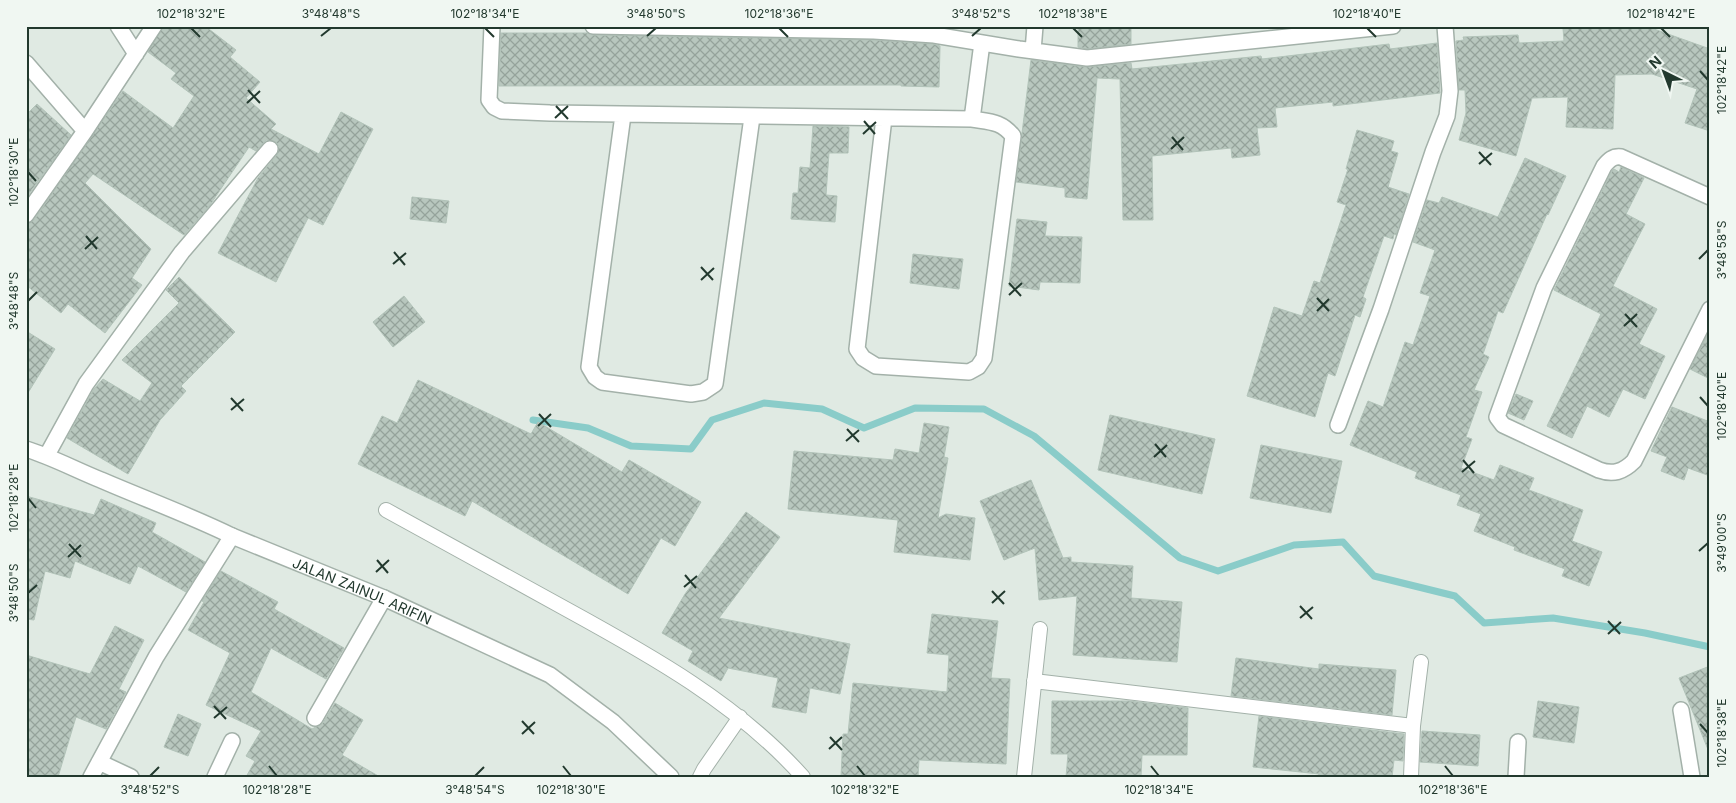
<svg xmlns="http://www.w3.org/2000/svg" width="1736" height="803" font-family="Inter,sans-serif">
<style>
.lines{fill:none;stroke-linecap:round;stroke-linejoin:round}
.stream{stroke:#8accc9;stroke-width:7}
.building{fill:url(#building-cross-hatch);stroke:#b2c3b9}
.service-casing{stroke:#a3b1a9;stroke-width:16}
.minor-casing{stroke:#a3b1a9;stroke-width:18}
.tertiary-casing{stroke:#a3b1a9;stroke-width:18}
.service{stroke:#fff;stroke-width:14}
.minor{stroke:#fff;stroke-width:15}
.tertiary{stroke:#fff;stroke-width:15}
.ticks{fill:none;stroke:#22392e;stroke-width:2}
.labels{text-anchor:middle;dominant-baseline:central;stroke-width:5;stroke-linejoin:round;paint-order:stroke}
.street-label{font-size:14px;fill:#22392e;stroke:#f0f7f2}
.neatline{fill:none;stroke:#22392e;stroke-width:2}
.ticks-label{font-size:12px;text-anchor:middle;fill:#22392e}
</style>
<defs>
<pattern id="building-cross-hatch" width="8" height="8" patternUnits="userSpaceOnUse" patternTransform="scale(1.25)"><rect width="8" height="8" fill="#b8c7be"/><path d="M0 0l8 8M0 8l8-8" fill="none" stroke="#95a39b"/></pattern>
</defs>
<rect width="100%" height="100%" fill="#e0eae3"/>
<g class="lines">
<!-- stream -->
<path class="stream" d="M533,420L588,428L631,446L691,449L712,420L764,403L822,409L864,428L915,408L984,409L1034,436L1180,558L1218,571L1294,545L1343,542L1374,576L1455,596L1484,623L1553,618L1645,633L1710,647"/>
</g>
<!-- building -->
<path class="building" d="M163,26H205L236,50L230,57L260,82L246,98L276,124L271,129L319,154L341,112L373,129L323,225L308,218L276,282L218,253L258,178L277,155L279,146L276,142L266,140L256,151L249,147L210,205L184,235L93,174L85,183L151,249L132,278L142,285L105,333L68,304L61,313L26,285V224L34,220L123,91L173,128L194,96L171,79L176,73L148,52Z
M1078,26H1131V44L1087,49L1078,47Z
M1654,26V29L1710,49V131L1685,123L1697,89L1652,74L1615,75L1613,129L1566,127L1568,97L1532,98L1516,156L1459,140L1466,113L1465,90H1459L1456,41L1464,40L1463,37L1518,35L1519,43L1564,41L1563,28Z
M501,33H587L593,35L874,40L933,44L940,46L939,87L901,86V85L499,86Z
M1437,43L1440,93L1333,106V102L1275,108L1277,127L1257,128L1260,155L1232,158L1231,148L1152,156L1153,220H1123L1120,79L1097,78L1087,199L1065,197V188L1016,182L1031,60L1086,67L1131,63L1132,69L1261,56L1262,59L1389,44L1390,49Z
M37,104L71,135L26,198V115Z
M813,126L849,127L848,153H829L826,195L837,196L835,222L791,219L793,193H798L800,167L810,168Z
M1357,130L1394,141L1391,151L1398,153L1388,187L1409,194L1396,235L1394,234L1393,239L1384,236L1363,297L1366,299L1360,317L1355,315L1335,376L1328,373L1315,417L1247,396L1274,307L1302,316L1314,281L1320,283L1346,205L1337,202L1348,169H1346Z
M1525,158L1566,176L1548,215L1547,214L1503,313L1498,311L1483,354L1489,357L1474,390L1482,392L1466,437L1472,439L1461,468L1494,480L1500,465L1534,478L1529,490L1583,510L1572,541L1602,552L1589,586L1562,576L1565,569L1514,550L1515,547L1474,531L1481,514L1457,505L1461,495L1415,478L1417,472L1350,445L1368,401L1383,407L1405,342L1413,345L1430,296L1420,293L1435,250L1413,242L1427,200L1439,203L1442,197L1498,217Z
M1621,167L1644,178L1626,214L1645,224L1613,286L1657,309L1639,344L1665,356L1645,399L1623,389L1609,417L1587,406L1572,438L1547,426L1601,314L1554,290L1612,171L1614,169L1619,172Z
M412,197L449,201L446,223L410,219Z
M1017,219L1047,222L1045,236L1082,237L1080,283L1040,282L1039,290L1009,286Z
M913,254L963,259L959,289L910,283Z
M179,277L235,332L181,386L186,391L160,420L128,474L67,438L94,389L103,379L140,401L152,383L122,360L179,303L166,290Z
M404,296L425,322L393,347L373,322Z
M1710,330V379L1690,369Z
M26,331L55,349L26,396Z
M418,380L531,434L538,422L622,472L629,460L701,502L675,546L661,538L628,594L472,501L465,516L358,464L382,416L397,423Z
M1516,394L1533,401L1524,420L1508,413Z
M1672,407L1710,422V476L1688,468L1684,480L1661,471L1667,457L1651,451Z
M1110,415L1215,439L1202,494L1098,470Z
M924,423L949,427L944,457L948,458L938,518L946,514L975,518L970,560L894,552L898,520L788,509L794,451L893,460L895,449L919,453Z
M1261,445L1342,461L1331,513L1250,498Z
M1031,480L1063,558L1071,557V562L1133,566L1131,598L1182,602L1177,662L1073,655L1077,596L1039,600L1035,548L1004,560L980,501Z
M26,496L94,515L101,499L156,523L152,532L205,562L186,592L138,566L130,584L75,561L70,578L45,571L34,620L26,619Z
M746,512L780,537L719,618L850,644L840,694L810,688L806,713L772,707L778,678L728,668L721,681L688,661L693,651L662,633L685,594Z
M221,571L278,602L274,609L344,648L326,679L271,648L251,692L312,729L323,723L335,703L363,720L342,755L380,777H246L255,761L246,756L261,731L206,705L230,653L188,630L204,602L202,601Z
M932,614L998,621L991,678L1010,679L1006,764L919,760L918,777H841L843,734H848L853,683L947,692L949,655L927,653Z
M115,626L144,640L119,689L126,692L106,729L76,717L58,777H26V655L90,674Z
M1236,658L1319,669V664L1396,670L1392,715L1231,696Z
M1710,666V752H1709L1679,678Z
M1052,701H1129L1188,708L1187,755H1142L1141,777H1066L1068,754H1051Z
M1538,701L1579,707L1574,743L1533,737Z
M178,714L201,724L188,756L164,747Z
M1259,716L1404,734L1403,761L1394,760L1392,777H1318L1319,774L1253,767Z
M1422,731L1480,735L1478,766L1420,762Z"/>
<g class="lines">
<!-- service casing -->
<g class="service-casing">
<path id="service" d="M386,510C446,543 506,576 566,609C650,655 738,704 803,777
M1034,681L1413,726L1411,777
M1413,726L1421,662
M700,777L704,769L740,717
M1024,777L1040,629"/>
</g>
<!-- minor casing -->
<g class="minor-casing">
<path id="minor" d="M118,26L136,54
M492,26L489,100L494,107L502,111L550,113L972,119L982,43
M593,26L874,31L934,35L1019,49L1087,58L1393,26
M1033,51L1035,26
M26,63L85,131
M623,115L589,367L595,377L602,382L691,394L703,392L715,384L752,117
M884,118L857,349L863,358L876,366L969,372L978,367L984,358L1013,136C1001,121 990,122 972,119
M1710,197L1621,157C1613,156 1609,160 1604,166L1544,288L1497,417L1503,425L1599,470C1613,475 1623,472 1634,461L1710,309
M26,215L85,131L154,26
M1338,425L1381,309L1433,152L1447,116L1450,91L1445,26
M47,455L86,384L182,252L270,149
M1681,710L1692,777
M315,718L384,598
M99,762L131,777
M91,777L156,657L232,536
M215,777L232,741
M1516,777L1518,742"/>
</g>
<!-- tertiary casing -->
<g class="tertiary-casing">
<g id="tertiary">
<path id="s1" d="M26,449C52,457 76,470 101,480C145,499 189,515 232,536L384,598L550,675L613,722L671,777"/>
</g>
</g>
<!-- service -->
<use href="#service" class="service"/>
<!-- minor -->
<use href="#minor" class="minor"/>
<!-- tertiary -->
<use href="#tertiary" class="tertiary"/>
</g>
<!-- ticks -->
<path class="ticks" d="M191,28L200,37M485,28L494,37M779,28L788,37M1073,28L1082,37M1367,28L1376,37M1661,28L1670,37M321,36L331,28M647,36L656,28M972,36L981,28M1700,71L1708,80M248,90L260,103M247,103L260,91M556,106L568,119M555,118L568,106M864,121L875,134M863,134L876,122M1172,137L1183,150M1171,149L1184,137M1479,152L1491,165M1479,164L1492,153M28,172L36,181M86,236L97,249M85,249L98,237M394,252L405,265M1699,259L1708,250M393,264L406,253M701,267L713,280M701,280L714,268M1009,283L1021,296M1009,295L1022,283M1317,298L1329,311M28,301L37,292M1317,311L1329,299M1625,314L1637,327M1624,326L1637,314M1700,397L1708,406M231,398L243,411M231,410L244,399M539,414L551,427M538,426L551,414M847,429L859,442M846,441L859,430M1155,444L1166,457M1154,457L1167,445M1463,460L1474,473M1462,472L1475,461M28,498L36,508M69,544L81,557M1699,551L1708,543M68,557L81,545M377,560L388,573M376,572L389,560M685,575L696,588M684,587L697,576M992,591L1004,604M28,593L37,585M992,603L1005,591M1300,606L1312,619M1300,618L1313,607M1608,621L1620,634M1608,634L1621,622M214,706L226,719M214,718L227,707M522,721L534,734M1700,724L1708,733M522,734L535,722M830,737L842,750M829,749L842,737M269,766L277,776M563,766L571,776M857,766L865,776M1151,766L1159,776M1445,766L1453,776M150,776L159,767M475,776L484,767"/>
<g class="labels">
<!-- street labels -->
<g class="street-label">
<text stroke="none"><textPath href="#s1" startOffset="365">JALAN ZAINUL ARIFIN</textPath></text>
</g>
</g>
<!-- border -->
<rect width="1736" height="803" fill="none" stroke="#f0f7f2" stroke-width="55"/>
<!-- north arrow -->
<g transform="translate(1664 72) rotate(318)" stroke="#f0f7f2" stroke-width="4" paint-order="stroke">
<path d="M0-4L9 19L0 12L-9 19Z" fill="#22392e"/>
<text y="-8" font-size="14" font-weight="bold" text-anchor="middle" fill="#22392e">N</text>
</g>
<rect x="28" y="28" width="1680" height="748" class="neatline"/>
<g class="ticks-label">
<text x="191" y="18">102°18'32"E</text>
<text x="331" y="18">3°48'48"S</text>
<text x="485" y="18">102°18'34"E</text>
<text x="656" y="18">3°48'50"S</text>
<text x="779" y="18">102°18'36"E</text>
<text x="981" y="18">3°48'52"S</text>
<text x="1073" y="18">102°18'38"E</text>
<text x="1367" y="18">102°18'40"E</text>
<text x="1661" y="18">102°18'42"E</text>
<text transform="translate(1722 80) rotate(-90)" y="4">102°18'42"E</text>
<text transform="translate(14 172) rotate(-90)" y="4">102°18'30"E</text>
<text transform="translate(1722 250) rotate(-90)" y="4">3°48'58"S</text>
<text transform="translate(14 301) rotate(-90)" y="4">3°48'48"S</text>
<text transform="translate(1722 406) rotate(-90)" y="4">102°18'40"E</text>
<text transform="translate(14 498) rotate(-90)" y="4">102°18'28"E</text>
<text transform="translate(1722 543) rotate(-90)" y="4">3°49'00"S</text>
<text transform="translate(14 593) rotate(-90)" y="4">3°48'50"S</text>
<text transform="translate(1722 733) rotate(-90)" y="4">102°18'38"E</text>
<text x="150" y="794">3°48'52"S</text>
<text x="277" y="794">102°18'28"E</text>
<text x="475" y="794">3°48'54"S</text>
<text x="571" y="794">102°18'30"E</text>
<text x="865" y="794">102°18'32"E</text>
<text x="1159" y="794">102°18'34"E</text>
<text x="1453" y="794">102°18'36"E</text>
</g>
</svg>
